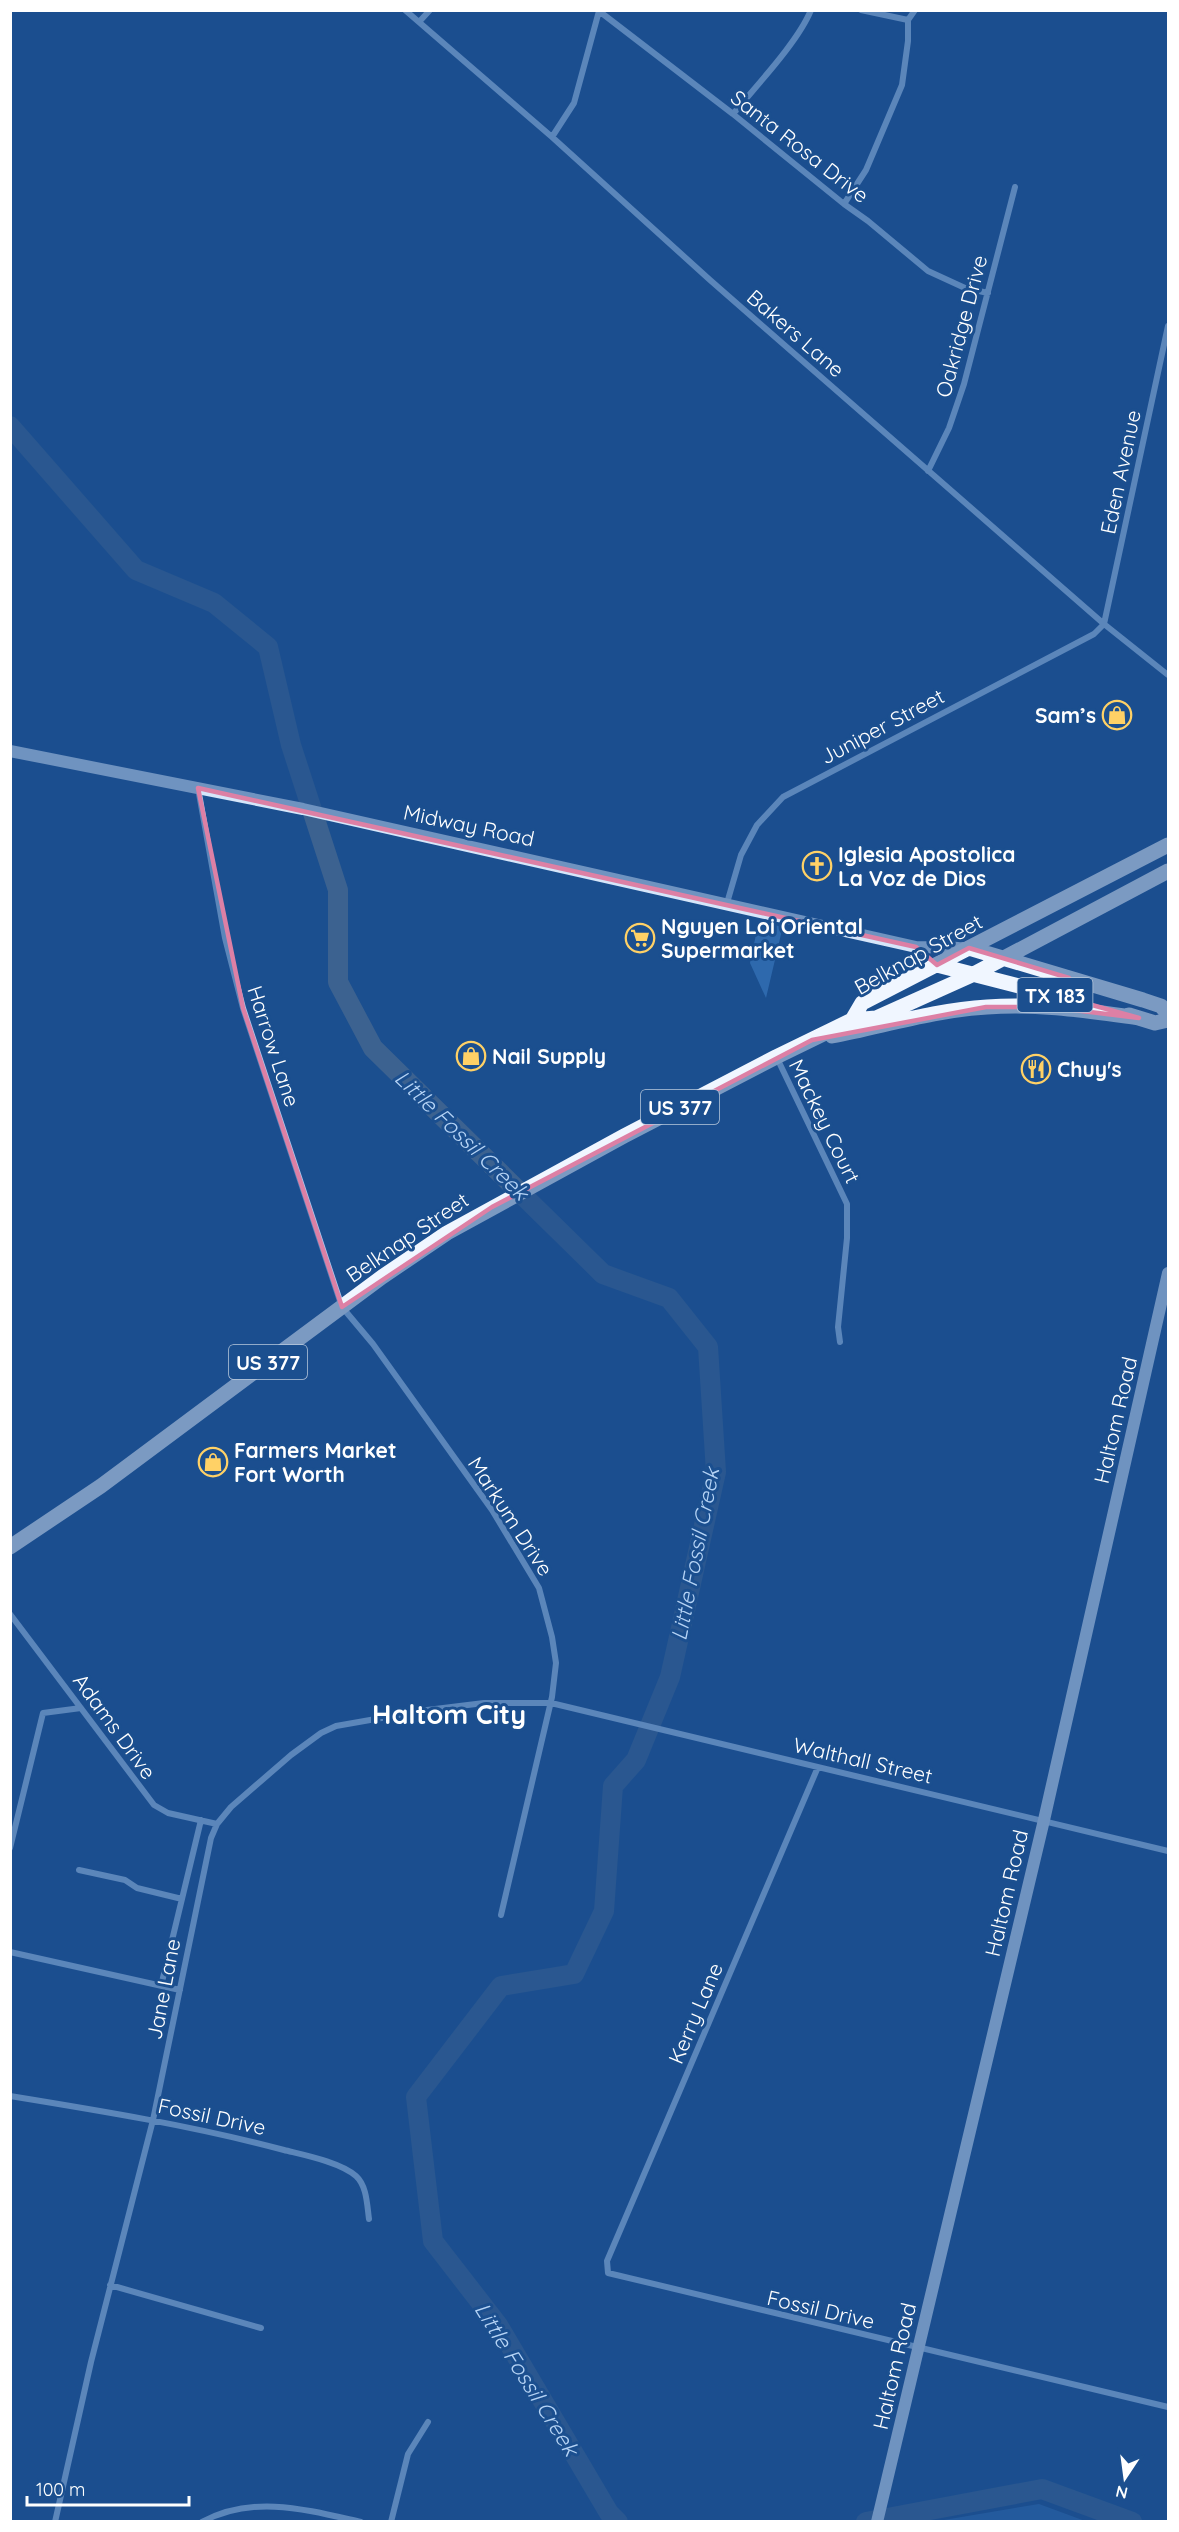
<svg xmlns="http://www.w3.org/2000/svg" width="1179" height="2532" font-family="Quicksand,sans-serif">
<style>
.green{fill:#2e69ad}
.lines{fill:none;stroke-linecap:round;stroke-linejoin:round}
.river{stroke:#3c6290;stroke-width:20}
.minor{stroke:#a9c9ee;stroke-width:6}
.secondary{stroke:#d6e6fa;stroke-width:12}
.primary{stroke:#f0f6ff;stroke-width:15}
.marked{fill:none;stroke:#dd80a5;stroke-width:4.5;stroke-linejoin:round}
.labels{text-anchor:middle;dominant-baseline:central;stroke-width:6;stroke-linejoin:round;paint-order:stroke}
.shield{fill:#1b4f8f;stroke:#bbcadd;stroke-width:1.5}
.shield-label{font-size:20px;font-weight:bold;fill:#fff}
.street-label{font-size:21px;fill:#fff;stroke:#1b4f8f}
.poi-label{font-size:21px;font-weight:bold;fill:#fff;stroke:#1b4f8f;text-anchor:start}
.water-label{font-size:22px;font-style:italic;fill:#b5d3f5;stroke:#1b4f8f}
.district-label{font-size:27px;font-weight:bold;fill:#fff;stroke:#1b4f8f}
</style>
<rect width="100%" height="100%" fill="#1b4f8f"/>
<!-- green -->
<path class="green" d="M762,923L779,926L782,930L766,998L750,963L758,925Z
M1039,2504L1085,2521H938Z"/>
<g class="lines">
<!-- river -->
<path class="river" d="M10,426L136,570L214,603L268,647L291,745L338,890V982L373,1048L603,1274L669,1298L708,1347L716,1472L670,1677L636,1760L613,1786L604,1911L574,1974L501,1986L416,2097L433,2241L498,2325L609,2513L618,2522
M866,2522L1042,2489L1132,2522"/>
<!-- minor -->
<path class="minor" d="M405,10L552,137L710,280L1104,624L1168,675
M861,10L908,20
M419,22L430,10
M733,114C756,86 798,42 811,10
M552,137L574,103L599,11L733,114L844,204L868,221L928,271L965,288L988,293
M844,204L866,170L902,85L908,41V20L915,10
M928,471L949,428L964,384L1015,187
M198,788L225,938L243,1008L342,1307L373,1344L492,1510L539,1588L552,1637L556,1663L552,1697L501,1915
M727,903L741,855L757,825L783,797L1094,634L1104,624L1168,326
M777,1058L847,1204V1238L838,1327L840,1342
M10,1614L154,1805L168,1813L217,1824
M818,1767L607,2261L608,2273L1168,2407
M10,1848L43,1713L81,1708
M79,1870L125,1880L137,1888L182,1899
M10,1952L180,1990
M161,1986L201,1820
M10,2096C102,2111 194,2126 284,2150C304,2155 340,2162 356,2176C367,2186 367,2205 369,2219
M110,2285L261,2328
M55,2522L91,2362L153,2120L211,1838L217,1824L231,1807L291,1755L321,1733L336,1726L427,1710L484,1703H551L1168,1851
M202,2522C253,2494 308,2510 361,2522
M391,2522L408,2454L428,2422"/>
<!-- secondary -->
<path class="secondary" d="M10,751L303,809L916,947L966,948
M877,2522L1044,1820L1168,1273"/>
<!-- primary -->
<path class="primary" d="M969,948L1143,1000L1161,1006L1168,1014
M937,965L1085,1003
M1129,1015L1155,1023L1168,1020
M852,1020L862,1003L1168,845
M832,1036C884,1026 934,1010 987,1007C1038,1003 1088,1011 1139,1018
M10,1547L101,1486L382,1277L447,1233L624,1136L776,1057L852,1020L876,1018L972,975L1168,871"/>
</g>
<!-- marked area -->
<path d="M0 0H1179V2532H0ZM198,788L916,947L937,965L969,948L1069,978L1063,997L1139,1018L1049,1007H986L812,1040L492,1207L342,1307L243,1008Z" fill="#1b4f8f" fill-opacity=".55" fill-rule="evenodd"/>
<path class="marked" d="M198,788L916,947L937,965L969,948L1069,978L1063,997L1139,1018L1049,1007H986L812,1040L492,1207L342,1307L243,1008Z"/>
<!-- icons -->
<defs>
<g id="shop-ring" transform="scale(1.5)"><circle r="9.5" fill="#1b4f8f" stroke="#ffd166" stroke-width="1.5"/><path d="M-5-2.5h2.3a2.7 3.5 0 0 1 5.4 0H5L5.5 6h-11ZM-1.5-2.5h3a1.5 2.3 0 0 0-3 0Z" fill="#ffd166"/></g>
<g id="church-ring" transform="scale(1.5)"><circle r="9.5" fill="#1b4f8f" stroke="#ffd166" stroke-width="1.5"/><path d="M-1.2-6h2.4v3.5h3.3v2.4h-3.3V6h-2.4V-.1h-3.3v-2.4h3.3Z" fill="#ffd166"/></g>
<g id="supermarket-ring" transform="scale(1.5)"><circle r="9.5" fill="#1b4f8f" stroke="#ffd166" stroke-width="1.5"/><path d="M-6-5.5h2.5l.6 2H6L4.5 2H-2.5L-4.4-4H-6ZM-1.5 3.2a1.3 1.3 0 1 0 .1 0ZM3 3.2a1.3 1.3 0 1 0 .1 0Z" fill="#ffd166"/></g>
<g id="restaurant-ring" transform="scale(1.5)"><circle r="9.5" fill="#1b4f8f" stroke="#ffd166" stroke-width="1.5"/><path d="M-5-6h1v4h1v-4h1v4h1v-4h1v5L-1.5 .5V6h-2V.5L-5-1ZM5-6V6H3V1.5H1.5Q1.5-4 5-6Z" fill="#ffd166"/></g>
</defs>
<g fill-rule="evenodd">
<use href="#shop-ring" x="1117" y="715"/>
<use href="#church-ring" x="817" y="866"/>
<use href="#supermarket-ring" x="640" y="938"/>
<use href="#shop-ring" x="471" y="1056"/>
<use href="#restaurant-ring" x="1036" y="1069"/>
<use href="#shop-ring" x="213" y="1462"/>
</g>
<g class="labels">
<!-- shield labels -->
<g class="shield">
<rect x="1017.5" y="978" width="75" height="34" rx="4.5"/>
<rect x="641" y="1090" width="78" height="34" rx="4.5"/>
<rect x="229" y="1345" width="78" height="34" rx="4.5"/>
</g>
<g class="shield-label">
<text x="1055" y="995">TX 183</text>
<text x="680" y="1107">US 377</text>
<text x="268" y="1362">US 377</text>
</g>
<!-- street labels -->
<g class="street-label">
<text transform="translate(800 146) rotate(38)">Santa Rosa Drive</text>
<text transform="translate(961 326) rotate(-75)">Oakridge Drive</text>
<text transform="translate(796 333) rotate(41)">Bakers Lane</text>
<text transform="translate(1120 472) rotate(-78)">Eden Avenue</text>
<text transform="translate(882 726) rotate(-28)">Juniper Street</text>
<text transform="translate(469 825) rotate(12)">Midway Road</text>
<text transform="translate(918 954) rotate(-29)">Belknap Street</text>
<text transform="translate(274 1046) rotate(72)">Harrow Lane</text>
<text transform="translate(825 1121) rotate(64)">Mackey Court</text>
<text transform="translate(407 1237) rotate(-34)">Belknap Street</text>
<text transform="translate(1115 1420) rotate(-77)">Haltom Road</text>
<text transform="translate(511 1516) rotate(57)">Markum Drive</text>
<text transform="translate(115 1726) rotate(54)">Adams Drive</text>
<text transform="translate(863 1760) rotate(13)">Walthall Street</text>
<text transform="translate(1006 1893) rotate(-77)">Haltom Road</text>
<text transform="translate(163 1989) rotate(-79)">Jane Lane</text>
<text transform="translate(695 2013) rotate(-67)">Kerry Lane</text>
<text transform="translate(212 2116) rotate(12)">Fossil Drive</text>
<text transform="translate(821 2309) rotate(13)">Fossil Drive</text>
<text transform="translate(894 2366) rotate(-77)">Haltom Road</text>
</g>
<!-- poi labels -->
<g class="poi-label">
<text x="1096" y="715" text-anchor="end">Sam’s</text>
<text x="838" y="854">Iglesia Apostolica<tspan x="838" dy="24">La Voz de Dios</tspan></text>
<text x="661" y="926">Nguyen Loi Oriental<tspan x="661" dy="24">Supermarket</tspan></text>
<text x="492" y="1056">Nail Supply</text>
<text x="1057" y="1069">Chuy's</text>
<text x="234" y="1450">Farmers Market<tspan x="234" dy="24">Fort Worth</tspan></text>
</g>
<!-- water labels -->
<g class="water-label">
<text transform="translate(462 1135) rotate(44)">Little Fossil Creek</text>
<text transform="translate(695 1554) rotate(-79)">Little Fossil Creek</text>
<text transform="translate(527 2379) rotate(58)">Little Fossil Creek</text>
</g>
<!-- district labels -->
<g class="district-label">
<text x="449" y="1714">Haltom City</text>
</g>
</g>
<!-- border -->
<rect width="1179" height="2532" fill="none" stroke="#ffffff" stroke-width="24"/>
<!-- north arrow -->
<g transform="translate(1125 2478) rotate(193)" stroke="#1b4f8f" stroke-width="4.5" paint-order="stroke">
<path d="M0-4.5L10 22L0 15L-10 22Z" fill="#ffffff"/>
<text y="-9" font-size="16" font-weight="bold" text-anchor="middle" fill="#ffffff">N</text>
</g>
<!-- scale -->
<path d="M27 2496v9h162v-9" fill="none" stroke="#ffffff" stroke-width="3"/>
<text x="36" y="2496" font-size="18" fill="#ffffff" stroke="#1b4f8f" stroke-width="4.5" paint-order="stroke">100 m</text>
</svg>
